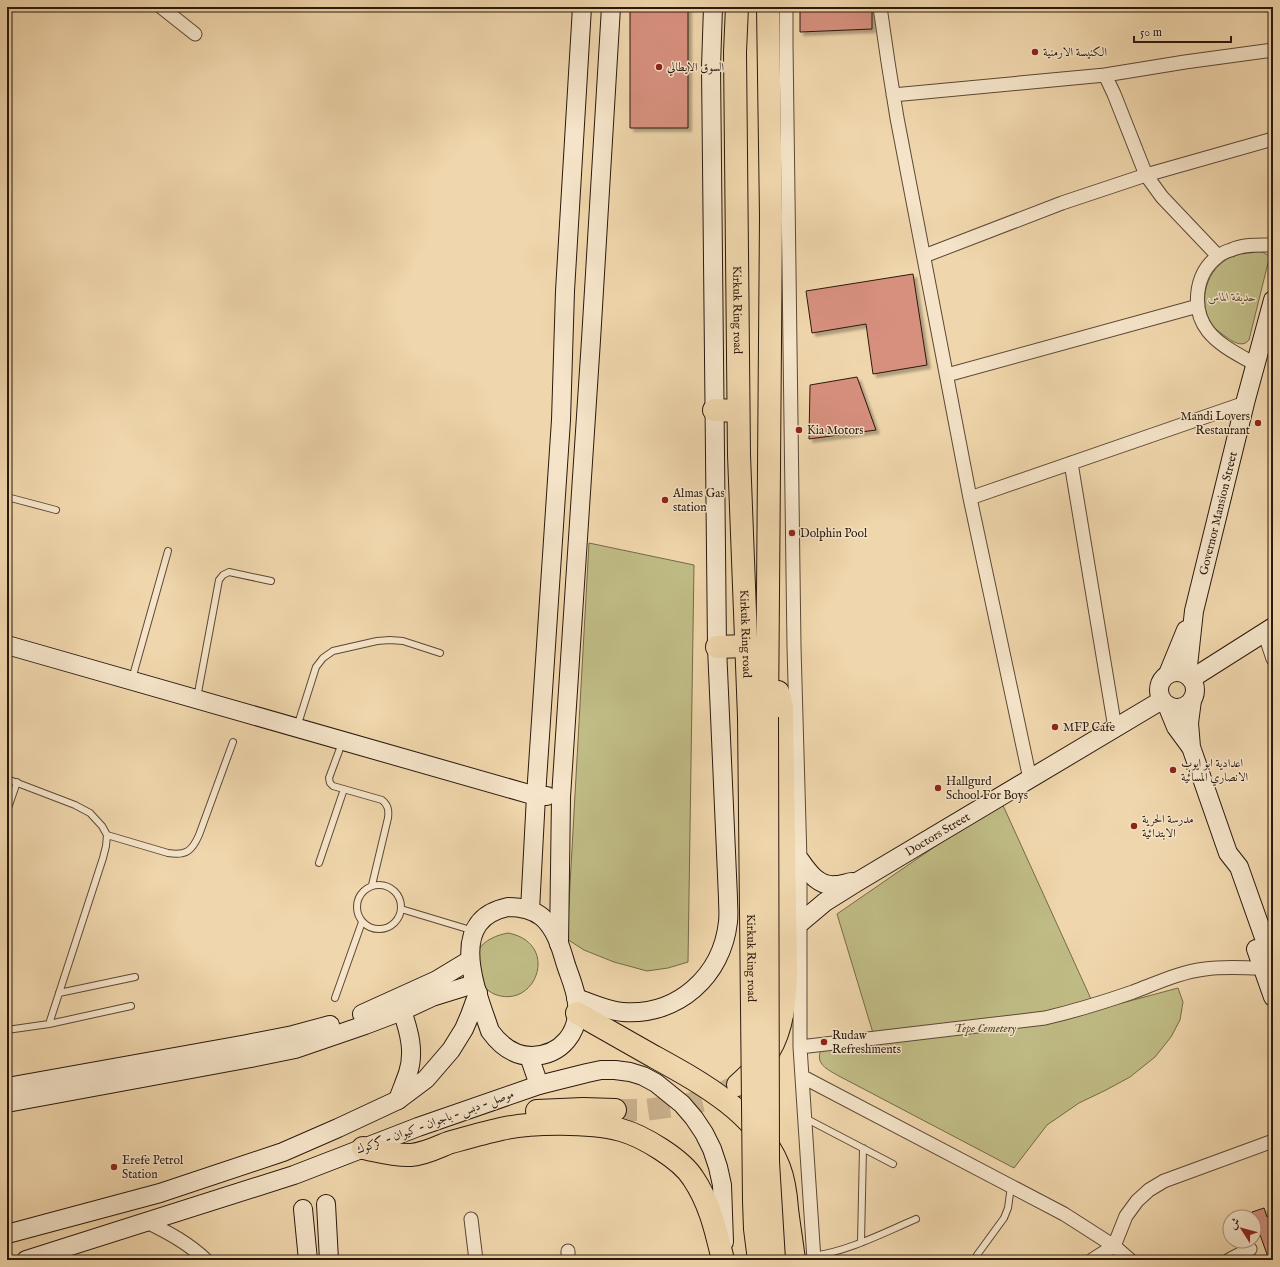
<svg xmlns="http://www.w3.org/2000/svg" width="1280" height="1267" font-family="'IM FELL English',Amiri,serif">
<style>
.green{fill:#c0bc85;stroke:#756a49}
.building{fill:#d7907e;stroke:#2a190d;filter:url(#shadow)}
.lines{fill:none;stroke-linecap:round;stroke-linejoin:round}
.highway-tunnel{stroke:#c8b08c;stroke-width:22;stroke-dasharray:22 11;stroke-linecap:butt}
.lane-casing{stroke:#5c4835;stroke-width:8}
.street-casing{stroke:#5c4835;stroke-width:15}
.secondary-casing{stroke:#2a190d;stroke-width:20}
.highway-casing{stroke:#2a190d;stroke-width:24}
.lane{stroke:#f5e4c9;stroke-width:6}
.street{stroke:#f5e4c9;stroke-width:13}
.secondary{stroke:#f5e4c9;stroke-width:18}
.highway{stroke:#f0d6ac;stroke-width:22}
.highway-bridge-casing{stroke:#2a190d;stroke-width:24;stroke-linecap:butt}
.highway-bridge{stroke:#f0d6ac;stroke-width:22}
.poi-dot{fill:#8f2418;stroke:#f5e4c9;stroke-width:1.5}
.labels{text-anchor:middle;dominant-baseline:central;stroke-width:3;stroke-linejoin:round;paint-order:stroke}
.poi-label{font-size:12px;fill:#2a190d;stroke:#f5e4c9;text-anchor:start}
.park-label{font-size:12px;font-style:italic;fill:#574a31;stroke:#f5e4c9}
.street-label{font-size:12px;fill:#2a190d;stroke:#f5e4c9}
</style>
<defs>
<filter id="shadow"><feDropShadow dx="3.5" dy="3.5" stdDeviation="1" flood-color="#0004"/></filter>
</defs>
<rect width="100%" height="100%" fill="#f0d6ac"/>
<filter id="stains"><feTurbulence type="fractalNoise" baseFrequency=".005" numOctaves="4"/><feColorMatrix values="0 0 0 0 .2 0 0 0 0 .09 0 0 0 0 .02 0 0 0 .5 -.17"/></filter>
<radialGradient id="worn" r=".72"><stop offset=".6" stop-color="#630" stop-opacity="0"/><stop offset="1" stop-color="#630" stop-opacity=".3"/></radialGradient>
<!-- green -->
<path class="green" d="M1255,251L1263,252L1269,256V259L1249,340C1244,346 1238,344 1232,341C1225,336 1216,331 1211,323C1197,300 1207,268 1231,257C1238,253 1247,252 1255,251Z
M589,543L694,565L688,962L668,968L647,971L614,962L584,950L567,939Z
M1001,801L1096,1010L1178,988L1183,1002L1180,1020L1171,1037L1155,1057L1130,1077L1106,1090L1079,1103L1047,1125L1014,1168L837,1075C827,1069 815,1064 821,1050L876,1043L837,914Z
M508,933C561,943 536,1011 494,994C487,990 482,987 481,979C479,972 477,965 477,958C476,943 496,935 508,933Z"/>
<!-- building -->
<path class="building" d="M630,7H688V128H630Z
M800,7H872V29L800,32Z
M913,274L927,365L873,374L866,324L812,333L806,291Z
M857,377L876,430L809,439L810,385Z
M1264,1208L1267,1217L1273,1215V1228L1271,1229L1273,1234V1260H1269L1252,1212Z"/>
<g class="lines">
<!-- highway-tunnel -->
<path class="highway-tunnel" d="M615,1110H646L688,1104L710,1099L732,1088"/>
<!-- lane casing -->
<g class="lane-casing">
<path id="lane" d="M7,497L56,510
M132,679L168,551
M197,698L219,580L223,575L229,572L271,581
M297,727L316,667L323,658L333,651L377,641L390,640L403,641L440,653
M342,743L329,778L330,783L333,786L382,800C388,805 389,810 388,818L372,885
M7,779L75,805L90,813L102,826L107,835L106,846L103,858L49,1024
M7,811L17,782
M107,835L168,853C186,856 192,851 199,835L233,742
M319,863L344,789
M357 907a22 22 0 1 1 44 0a22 22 0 1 1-44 0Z
M401,909L474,931
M59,993L135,977
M335,998L362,922
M7,1030L49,1024L131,1006
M805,1118L893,1164
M861,1242L863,1148
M977,1255L1004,1218L1008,1208L1011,1186
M813,1256C849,1251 883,1233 916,1219"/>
</g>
<!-- street casing -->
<g class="street-casing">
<path id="street" d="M161,7L195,34
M786,7V45L794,647L800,860V1047L814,1260
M880,7L888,62L897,118L970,498L1030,779
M893,95L1105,75
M924,256L1062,203L1146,175L1273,139
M1218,256L1162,197L1146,175L1114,94L1105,75L1185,62L1273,50
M1255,364C1239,355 1220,346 1208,331C1191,309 1195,274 1217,257C1221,254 1226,251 1231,250C1243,244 1260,245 1273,245
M947,375L1198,306
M1071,463L1115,728
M970,498L1245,403
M1264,632L1273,659
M800,1047L1045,1018C1075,1011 1104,1002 1133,992C1157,983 1180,972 1205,969C1224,966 1244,968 1263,968
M803,1077L1064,1214L1114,1246L1130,1260
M471,1219L476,1260
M147,1222C169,1233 188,1243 206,1260
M568,1251V1260
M1092,1260L1114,1246L1126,1216L1137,1201L1149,1190L1164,1181L1273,1141
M1229,1260L1250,1249"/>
</g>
<!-- secondary casing -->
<g class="secondary-casing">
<g id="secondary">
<path d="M7,645L536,796H547"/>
<circle cx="1177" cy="690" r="18"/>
<path d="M1168,674L1186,630"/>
<path id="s1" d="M1187,675L1194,611L1245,403L1273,300"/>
<path d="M1191,679L1273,627"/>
<path d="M1192,700L1189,723L1191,747L1228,853L1239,867L1273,963"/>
<path d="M1167,705L1176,727L1190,746"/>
<path d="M800,860C809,873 819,887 836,885C841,885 846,883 852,882"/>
<path d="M508,907C520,907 532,909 542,917C556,929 561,948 566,965C570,977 576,990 577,1003C580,1032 562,1055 532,1056C514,1056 500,1045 490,1031C477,992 445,920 508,907Z"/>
<path d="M530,910L536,796L561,420L565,291L582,7"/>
<path id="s2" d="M800,923L825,902L857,882L1162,700"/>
<path d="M559,944L561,797L591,340L611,7"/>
<path d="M1256,949L1273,997"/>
<path d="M576,998C591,1003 608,1011 623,1012C678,1016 722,976 728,922C729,914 728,906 728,898L717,647L711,67L713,7"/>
<path d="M362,1014L437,980L470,960"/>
<path d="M529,1056L539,1085"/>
<path d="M7,1087L247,1044L293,1035L330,1025"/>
<path d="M398,1100C401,1091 405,1082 408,1073C415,1052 409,1031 402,1011"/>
<path d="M7,1103L251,1058L295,1049L365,1025L402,1011L432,997L474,984"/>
<path d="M326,1204L329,1260"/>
<path d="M303,1209L308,1260"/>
<path d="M7,1234L160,1193L283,1152L338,1128L398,1100L426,1079L451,1050L464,1029L470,1015L478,993"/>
<path d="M26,1260L294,1175L418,1127L539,1085L587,1073L601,1070H615L630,1072L643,1076L656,1083L682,1104L694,1118L704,1133L712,1149L718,1167L722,1185L724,1242"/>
</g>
</g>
<!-- highway casing -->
<g class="highway-casing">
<g id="highway">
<path id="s3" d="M737,7L735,52L739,455L749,717"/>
<path d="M714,410L738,411"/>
<path d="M717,647L746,646"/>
<path d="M767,717L771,216L768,7"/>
<path d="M577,1013C602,1027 626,1041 651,1055C700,1082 757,1112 779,1167C784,1180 786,1194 787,1209C789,1226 792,1243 794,1260"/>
<path d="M738,1085C749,1075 761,1064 769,1051C783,1028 785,999 786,974L782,708L780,698L778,692"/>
<path d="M537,1111L583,1109L615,1110"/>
<path d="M363,1148C378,1151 395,1156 411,1155C424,1154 436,1148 448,1143C466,1138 483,1133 501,1129C532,1122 590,1122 621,1130C643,1136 681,1159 693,1178C710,1203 716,1231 723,1260"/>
</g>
</g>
<!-- lane -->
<use href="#lane" class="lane"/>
<!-- street -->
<use href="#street" class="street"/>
<!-- secondary -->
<use href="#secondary" class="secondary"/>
<!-- highway -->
<use href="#highway" class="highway"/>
<!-- highway-bridge casing -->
<g class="highway-bridge-casing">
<g id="highway-bridge">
<path id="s4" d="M749,717L754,1201L755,1229L759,1260"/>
<path d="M767,717L768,1162L774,1260"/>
</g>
</g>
<!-- highway-bridge -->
<use href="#highway-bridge" class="highway-bridge"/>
</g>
<!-- markers -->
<g class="poi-dot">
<circle cx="1035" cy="52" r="4"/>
<circle cx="659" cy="67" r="4"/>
<circle cx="1258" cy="423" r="4"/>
<circle cx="799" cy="430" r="4"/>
<circle cx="665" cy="500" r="4"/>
<circle cx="792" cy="533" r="4"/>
<circle cx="1055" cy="727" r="4"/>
<circle cx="1173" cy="770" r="4"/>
<circle cx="938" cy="788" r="4"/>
<circle cx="1134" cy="826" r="4"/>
<circle cx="824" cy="1042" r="4"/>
<circle cx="114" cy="1167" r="4"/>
</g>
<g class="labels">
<!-- poi labels -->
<g class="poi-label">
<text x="1043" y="52">الكنيسة الارمنية</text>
<text x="667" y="67">السوق الايطالي</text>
<text x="1250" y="416" text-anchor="end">Mandi Lovers<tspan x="1250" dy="14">Restaurant</tspan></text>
<text x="807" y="430">Kia Motors</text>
<text x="673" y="493">Almas Gas<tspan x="673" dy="14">station</tspan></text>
<text x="800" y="533">Dolphin Pool</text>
<text x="1063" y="727">MFP Cafe</text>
<text x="1181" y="763">اعدادية ابو ايوب<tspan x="1181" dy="14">الانصاري المسائية</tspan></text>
<text x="946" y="781">Hallgurd<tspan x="946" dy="14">School For Boys</tspan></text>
<text x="1142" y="819">مدرسة الحرية<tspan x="1142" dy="14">الابتدائية</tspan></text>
<text x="832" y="1035">Rudaw<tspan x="832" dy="14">Refreshments</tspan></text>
<text x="122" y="1160">Erefe Petrol<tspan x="122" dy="14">Station</tspan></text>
</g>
<!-- park labels -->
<g class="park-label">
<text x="1232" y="297">حديقة الماس</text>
<text x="985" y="1028">Tepe Cemetery</text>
</g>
<!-- street labels -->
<g class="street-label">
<text stroke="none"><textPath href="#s3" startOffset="303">Kirkuk Ring road</textPath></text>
<text stroke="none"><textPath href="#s1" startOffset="165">Governor Mansion Street</textPath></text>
<text stroke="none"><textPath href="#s3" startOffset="627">Kirkuk Ring road</textPath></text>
<text stroke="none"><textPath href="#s2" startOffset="164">Doctors Street</textPath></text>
<text stroke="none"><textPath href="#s4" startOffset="241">Kirkuk Ring road</textPath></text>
<text transform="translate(435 1122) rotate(-20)">موصل - دبس - باجوان - كيوان - كركوك</text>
</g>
</g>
<!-- margin -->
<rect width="1280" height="1267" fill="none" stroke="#f0d6ac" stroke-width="24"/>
<rect x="8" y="8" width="1264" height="1251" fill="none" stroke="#2a190d" stroke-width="2"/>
<rect x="12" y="12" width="1256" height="1243" fill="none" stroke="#2a190d"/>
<!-- north arrow -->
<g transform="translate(1242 1229) rotate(306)"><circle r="19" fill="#f5e4c9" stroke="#a4937e"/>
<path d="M0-3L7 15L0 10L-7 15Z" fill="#8f2418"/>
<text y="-6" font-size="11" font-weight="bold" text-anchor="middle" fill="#2a190d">ش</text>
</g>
<!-- scale -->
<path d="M1134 36v6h97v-6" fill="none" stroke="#2a190d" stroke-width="2"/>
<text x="1140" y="36" font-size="12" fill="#2a190d" stroke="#f5e4c9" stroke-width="3" paint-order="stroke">50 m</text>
<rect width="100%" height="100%" filter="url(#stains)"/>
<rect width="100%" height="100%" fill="url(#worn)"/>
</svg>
